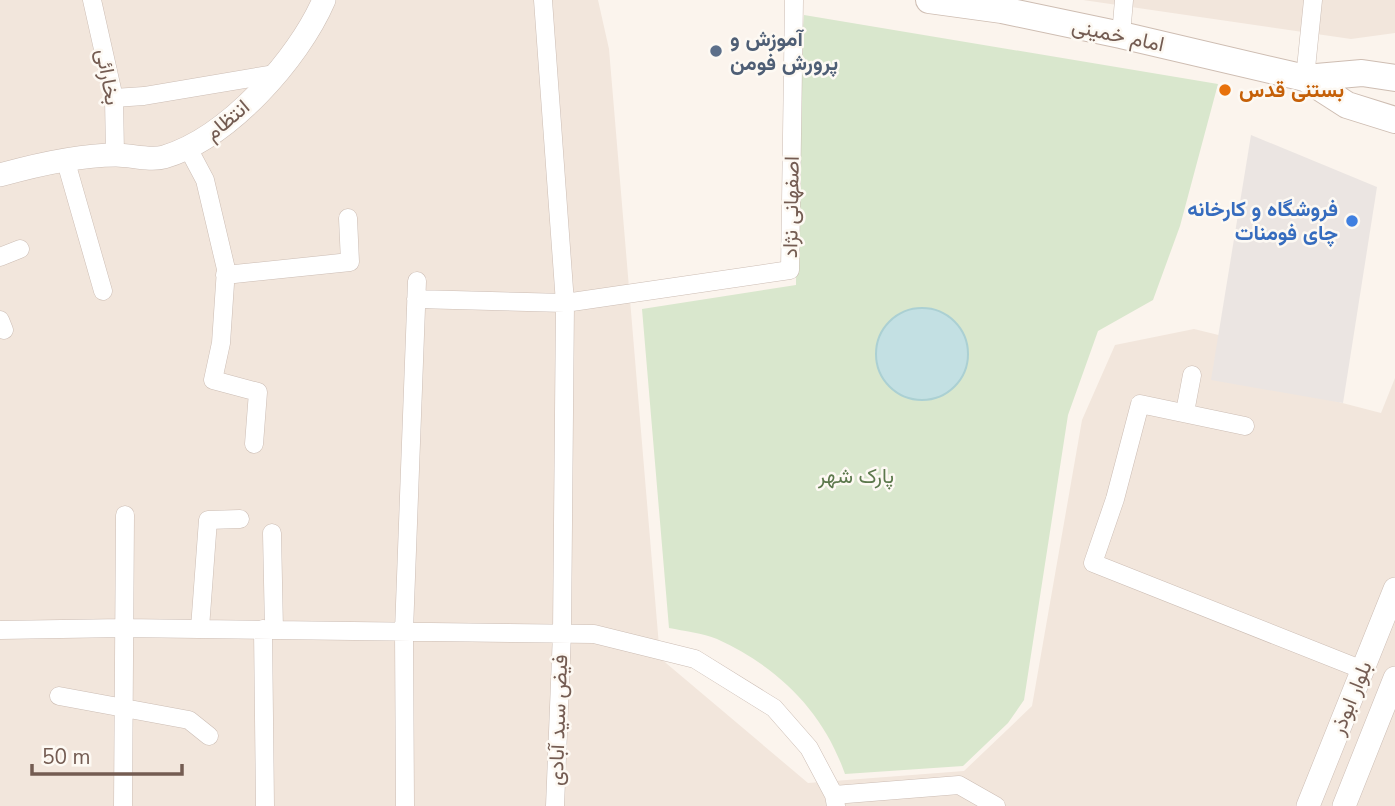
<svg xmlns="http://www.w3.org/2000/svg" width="1395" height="806" font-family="'Nunito Sans',Vazirmatn,sans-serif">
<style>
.residential{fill:#f2e6dc}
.industrial{fill:#ebe5e2}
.green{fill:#d9e7cd}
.water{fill:#c3e0e3;stroke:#abd0d3;stroke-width:2}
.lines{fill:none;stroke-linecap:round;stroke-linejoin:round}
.minor-casing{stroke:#ccbdb4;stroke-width:19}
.tertiary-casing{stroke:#ccbdb4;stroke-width:24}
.secondary-casing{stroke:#cebdb2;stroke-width:28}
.minor{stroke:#fff;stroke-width:18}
.tertiary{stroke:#fff;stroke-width:23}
.secondary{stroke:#fff;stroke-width:26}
.service-dot{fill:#5c6f8a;stroke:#fdf9f3;stroke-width:2.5}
.food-dot{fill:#e8710a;stroke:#fdf9f3;stroke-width:2.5}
.shop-dot{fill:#3f7fe0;stroke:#fdf9f3;stroke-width:2.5}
.labels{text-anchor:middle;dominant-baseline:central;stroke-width:5;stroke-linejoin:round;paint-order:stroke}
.street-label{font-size:21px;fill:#745c52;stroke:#fdf9f3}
.service-label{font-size:21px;font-weight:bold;fill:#4e5e75;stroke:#fdf9f3;text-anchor:start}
.food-label{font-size:21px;font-weight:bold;fill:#c56008;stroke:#fdf9f3;text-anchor:start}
.shop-label{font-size:21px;font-weight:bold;fill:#366cbe;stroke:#fdf9f3;text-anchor:end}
.park-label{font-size:21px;fill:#5c784c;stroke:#fdf9f3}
</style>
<rect width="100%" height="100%" fill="#fbf4ed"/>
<!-- residential -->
<path class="residential" d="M0,0H598L609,49L660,658L808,783L964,771L1032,706L1082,420L1115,345L1194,329L1239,340L1242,377L1381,413L1395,378V806H0Z
M1083,0H1395V33L1351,39Z"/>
<!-- industrial -->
<path class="industrial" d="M1251,135L1377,187L1343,403L1211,380Z"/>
<!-- green -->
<path class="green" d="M804,15L1218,84L1180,226L1153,300L1098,331L1068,415L1024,700L1008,723L963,766L845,774C823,711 778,667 717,639C703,633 684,631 669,628L642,309L796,285L797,106Z"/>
<!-- water -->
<path class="water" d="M876 354a46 46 0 1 1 92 0a46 46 0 1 1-92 0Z"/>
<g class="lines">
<!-- minor casing -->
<g class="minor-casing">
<path id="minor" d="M92,0L114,98L115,154
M543,0L565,303L562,633L555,806
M1121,35L1124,0
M1305,78L1313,0
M114,98L144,96L274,74
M188,148L205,180L226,269L221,343L213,380L258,392L254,444
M66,162L103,291
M0,257L20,249
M225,275L350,262L348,218
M416,299L565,303L790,270L794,0
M0,320L4,330
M1185,412L1192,375
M1245,426L1140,404L1115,499L1093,563L1363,670
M272,533L274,630
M200,628L208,520L240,519
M263,629L265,806
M0,630L123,628L594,634L695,659L774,708L809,748L834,795L836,806
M59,696L189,720L209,736
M834,795L959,785L996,806
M123,806L125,515
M405,806L404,631L417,281"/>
</g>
<!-- tertiary casing -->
<g class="tertiary-casing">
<path id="tertiary" d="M0,175C36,165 79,155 116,155C131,155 150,161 164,157C228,138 298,60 324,0
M1308,806L1395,589
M1344,806L1395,678"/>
</g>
<!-- secondary casing -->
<g class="secondary-casing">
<path id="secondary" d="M929,0L1002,10L1121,35L1305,78L1362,73L1395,78
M1305,78L1347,105L1395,120"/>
</g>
<!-- minor -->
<use href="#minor" class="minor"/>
<!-- tertiary -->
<use href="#tertiary" class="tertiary"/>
<!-- secondary -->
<use href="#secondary" class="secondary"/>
</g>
<!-- markers -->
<circle class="service-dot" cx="716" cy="51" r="7"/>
<circle class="food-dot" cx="1225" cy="90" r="7"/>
<circle class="shop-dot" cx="1352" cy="221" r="7"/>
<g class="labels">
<!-- street labels -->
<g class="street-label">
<text transform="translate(1118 35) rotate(12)">امام خمینی</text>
<text transform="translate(108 77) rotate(80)">بخارائی</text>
<text transform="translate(227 120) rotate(-40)">انتظام</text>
<text transform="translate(791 207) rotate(-89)">اصفهانی نژاد</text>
<text transform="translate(1351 698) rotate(-68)">بلوار ابوذر</text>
<text transform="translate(558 720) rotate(-88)">فیض سید آبادی</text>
</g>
<!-- service labels -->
<g class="service-label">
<text x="730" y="39">آموزش و<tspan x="730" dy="24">پرورش فومن</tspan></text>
</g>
<!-- food labels -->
<g class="food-label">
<text x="1239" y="90">بستنی قدس</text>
</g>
<!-- shop labels -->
<g class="shop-label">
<text x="1338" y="209">فروشگاه و کارخانه<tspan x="1338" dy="24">چای فومنات</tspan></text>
</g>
<!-- park labels -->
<g class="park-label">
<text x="856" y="476">پارک شهر</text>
</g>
</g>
<!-- scale -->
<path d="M32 764v10h150v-10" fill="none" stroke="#745c52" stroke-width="3.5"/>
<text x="42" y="764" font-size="21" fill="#745c52" stroke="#fdf9f3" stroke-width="5" paint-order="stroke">50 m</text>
</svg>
